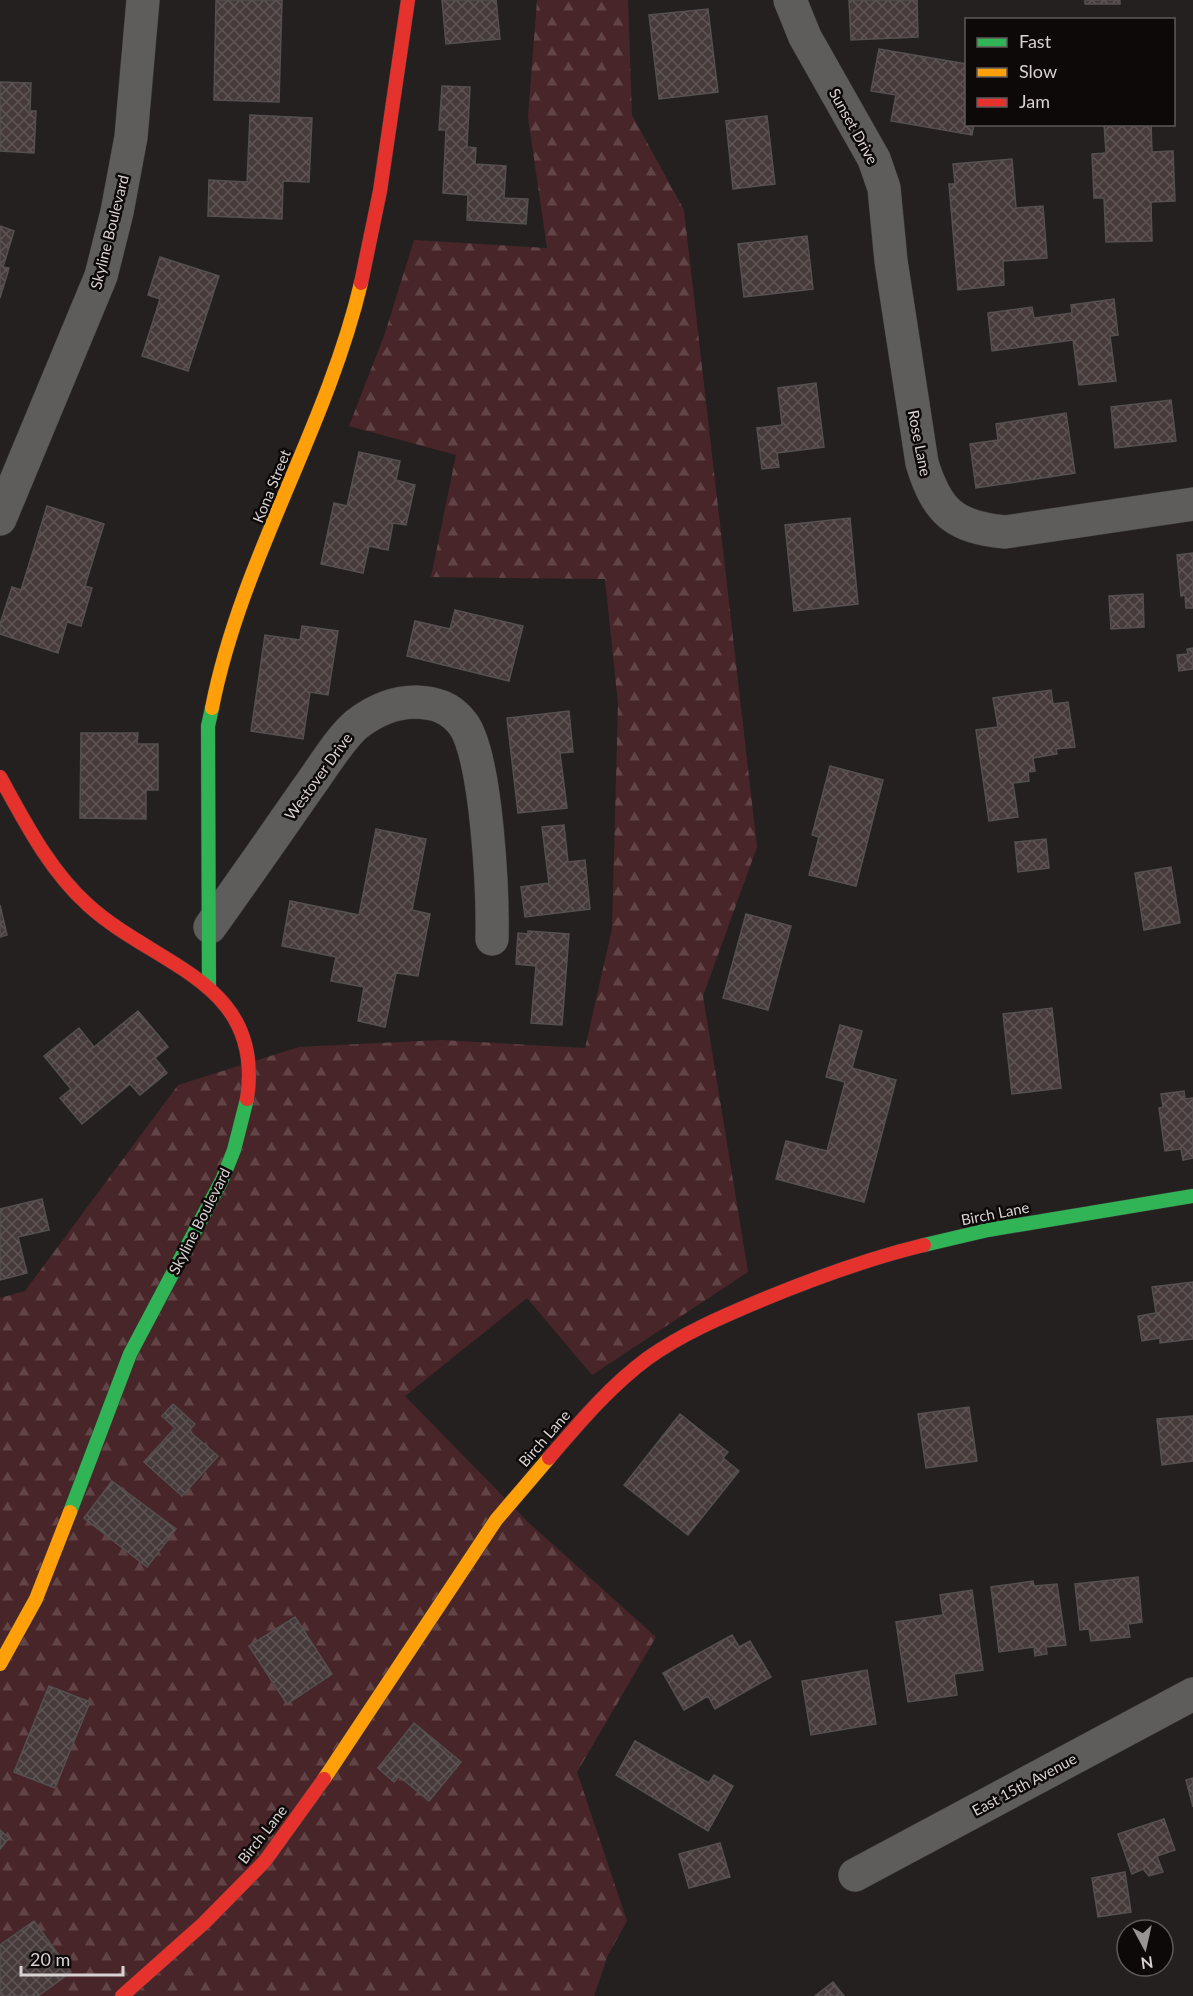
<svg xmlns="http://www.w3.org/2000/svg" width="1193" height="1996" font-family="Lato,sans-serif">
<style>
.forest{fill:url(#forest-firs)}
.building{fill:url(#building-cross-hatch);stroke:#555050;stroke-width:1.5}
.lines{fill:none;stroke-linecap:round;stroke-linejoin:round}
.street-casing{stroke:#3e3a3a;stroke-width:34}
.fast-casing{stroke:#3e3a3a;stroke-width:15}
.slow-casing{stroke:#3e3a3a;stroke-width:15}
.jam-casing{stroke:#3e3a3a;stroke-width:15}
.street{stroke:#5f5c5c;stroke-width:33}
.fast{stroke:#30b455;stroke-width:14}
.slow{stroke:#ff9f0a;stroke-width:14}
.jam{stroke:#e5322d;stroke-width:14}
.labels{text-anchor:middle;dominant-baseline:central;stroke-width:5;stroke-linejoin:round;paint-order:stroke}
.street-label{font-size:15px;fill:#d8d2d2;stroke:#0d0909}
</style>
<defs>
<pattern id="forest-firs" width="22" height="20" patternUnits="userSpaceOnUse" patternTransform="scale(1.5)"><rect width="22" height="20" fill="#482528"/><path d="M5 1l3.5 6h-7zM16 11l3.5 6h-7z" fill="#624446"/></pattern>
<pattern id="building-cross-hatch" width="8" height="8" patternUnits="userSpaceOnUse" patternTransform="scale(1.5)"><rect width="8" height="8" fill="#463a3b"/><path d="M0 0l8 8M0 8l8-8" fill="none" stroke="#605656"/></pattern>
</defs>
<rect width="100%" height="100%" fill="#252020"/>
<!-- forest -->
<path class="forest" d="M537,0H628L632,115L684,210L757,847L703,996L748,1272L592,1375L527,1298L405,1396L529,1523L656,1637L577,1772L627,1921L608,1955L594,1996H0V1298L25,1291L178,1085L299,1047L441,1040L585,1048L612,929L618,704L605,579L431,577L456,455L349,426L384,336L414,240L547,248L528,117Z"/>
<!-- building -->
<path class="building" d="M216,0H282L279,102L214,100Z
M442,0H496L500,39L446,44Z
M849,0H917L918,37L851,40Z
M1085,0H1120V4H1085Z
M708,9L718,92L659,99L649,15Z
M879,49L966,64V124H974L972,135L891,121L896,95L871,91Z
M0,82L31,83L30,111H36L34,153L0,151Z
M442,86L470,87L467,147L476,148L475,164L506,166L504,198L528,199L526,224L467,220L468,195L443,193L446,130H439Z
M250,115L312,118L309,182L283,181L282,219L208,216L209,180L247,182Z
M767,116L775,184L733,189L726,121Z
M1104,124H1151L1152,152L1173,151L1175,201L1151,202L1152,241L1106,242L1104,198H1094L1092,154L1106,153Z
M1012,159L1016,208L1043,206L1047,258L1003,261L1004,285L958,290L949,184H955L953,164Z
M0,226L14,231L3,267L9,268L0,298Z
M807,236L813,289L744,297L738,244Z
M160,257L219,276L188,371L142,356L160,299L148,295Z
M1114,299L1118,335L1110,336L1116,381L1079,385L1073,340L992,351L988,313L1032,307L1034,318L1072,313L1071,305Z
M816,383L824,447L777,453L779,467L762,469L757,428L782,425L778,388Z
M1171,400L1176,441L1115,448L1111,407Z
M1066,413L1075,473L976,488L970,444L998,440L996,424Z
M359,452L400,461L396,480L415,485L406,525L393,523L388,550L369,546L363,573L321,564L334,503L347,506Z
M47,506L104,524L85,586L92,588L81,626L67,622L58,653L0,634V624L12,587L21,590Z
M850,518L858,604L794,611L785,525Z
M1193,553V608H1186L1185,595L1181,596L1177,555Z
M1143,594L1144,627L1111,629L1109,596Z
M455,610L523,626L509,681L407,656L415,621L450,629Z
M302,626L338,631L328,695L310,692L303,739L251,731L265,635L300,640Z
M1193,648V669L1179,671L1177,655L1188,654L1187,649Z
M1051,690L1053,704L1068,702L1075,747L1056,749L1057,754L1033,758L1035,771L1028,772L1029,781L1013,783L1018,817L989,821L976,730L998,727L993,698Z
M569,711L573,752L560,753L567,808L518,813L507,718Z
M81,733H138L137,744H158V790H146V819L80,818Z
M830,766L883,780L856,886L809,875L819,837L812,835Z
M564,825L568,862L585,860L590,909L525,917L521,887L549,883L542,827Z
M376,829L426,839L412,910L430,914L418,976L396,973L385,1027L358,1021L364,987L331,981L336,957L282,946L290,901L359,915Z
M1046,839L1049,868L1018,872L1015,842Z
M1171,867L1180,923L1144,930L1135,873Z
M0,905L7,935L0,937Z
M746,914L791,926L768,1010L723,998Z
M528,931L569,934L562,1025L531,1023L536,966L516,964L518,933L528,934Z
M1052,1008L1061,1088L1012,1094L1003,1014Z
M138,1011L168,1047L155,1058L167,1073L140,1095L130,1084L82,1124L60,1098L71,1089L44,1056L79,1028L94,1047Z
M840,1025L862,1031L852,1068L896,1080L864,1202L776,1179L786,1141L827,1151L845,1082L826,1077Z
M1184,1091L1185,1099L1193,1098V1158L1183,1160L1181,1149L1165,1151L1159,1108L1163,1107L1161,1094Z
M42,1199L49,1230L18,1237L27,1273L0,1280V1209Z
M1193,1282V1339L1160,1343V1338L1142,1341L1138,1316L1156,1313L1152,1287Z
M173,1404L195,1424L189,1431L218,1456L182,1496L144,1462L175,1428L162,1416Z
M969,1407L977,1461L926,1468L918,1414Z
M680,1414L728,1452L723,1458L739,1471L688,1535L624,1485Z
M1193,1416V1461L1162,1465L1157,1419Z
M112,1481L176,1529L147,1567L84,1518Z
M1138,1577L1142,1622L1128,1624L1130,1637L1091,1641L1089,1629L1080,1630L1075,1584Z
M1033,1581L1034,1586L1057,1584L1066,1645L1046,1647L1047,1654L1035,1656L1034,1647L999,1652L991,1587Z
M972,1590L983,1670L954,1674L957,1695L908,1702L896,1622L943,1615L940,1595Z
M295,1617L332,1674L287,1704L249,1646Z
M732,1635L739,1647L750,1641L771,1677L715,1709L708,1696L684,1710L663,1673Z
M867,1670L876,1724L811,1735L802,1681Z
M49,1686L90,1702L55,1788L14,1772Z
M414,1723L461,1762L429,1801L399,1776L394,1782L378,1768Z
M635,1741L709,1783L714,1775L733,1786L708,1831L616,1775Z
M1193,1778V1807L1186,1780Z
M1164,1819L1175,1850L1157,1856L1163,1872L1149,1876L1143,1869L1132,1874L1118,1834Z
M0,1830L9,1838L0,1849Z
M720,1843L730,1877L689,1888L679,1854Z
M1125,1872L1131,1912L1098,1917L1092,1878Z
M34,1921L71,1972L38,1996H0V1945Z
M833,1982L844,1996H815Z"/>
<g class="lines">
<!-- street casing -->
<g class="street-casing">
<path id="street" d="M790,0L805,37L874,159L884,188L891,261L922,463C937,512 954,527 1005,532L1193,504
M0,519L101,276L117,212L131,137L143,0
M210,927C243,881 275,835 307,789C321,770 340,738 357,724C374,711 395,702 416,702C436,703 450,707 463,724C487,756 493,895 492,939
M855,1875L1193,1694"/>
</g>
<!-- fast casing -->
<g class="fast-casing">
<path id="fast" d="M209,987L208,726L212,708
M924,1245L988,1230L1193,1196
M70,1512L130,1354L222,1180L234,1150L247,1099"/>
</g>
<!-- slow casing -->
<g class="slow-casing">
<path id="slow" d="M212,708C241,560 326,430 361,283
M0,1664L36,1599L70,1512
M324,1779L496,1520L549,1458"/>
</g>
<!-- jam casing -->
<g class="jam-casing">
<path id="jam" d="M361,283L380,191L408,0
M0,777C25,822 49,870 88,905C156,967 265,981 247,1099
M549,1458C579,1423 610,1386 648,1358C682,1334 719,1318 757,1302C812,1279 866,1259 924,1245
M122,1996L204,1923L265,1861L324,1779"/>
</g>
<!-- street -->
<use href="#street" class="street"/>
<!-- fast -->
<use href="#fast" class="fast"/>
<!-- slow -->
<use href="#slow" class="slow"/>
<!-- jam -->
<use href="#jam" class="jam"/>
</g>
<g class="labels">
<!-- street labels -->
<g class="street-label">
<text transform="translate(854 126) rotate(61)">Sunset Drive</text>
<text transform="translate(109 232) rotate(-76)">Skyline Boulevard</text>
<text transform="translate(920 443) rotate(79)">Rose Lane</text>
<text transform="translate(271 486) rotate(-68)">Kona Street</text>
<text transform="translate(318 776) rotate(-54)">Westover Drive</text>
<text transform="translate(995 1213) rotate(-11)">Birch Lane</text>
<text transform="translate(199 1221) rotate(-63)">Skyline Boulevard</text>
<text transform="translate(544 1438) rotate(-49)">Birch Lane</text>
<text transform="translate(1024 1784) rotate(-28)">East 15th Avenue</text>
<text transform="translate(262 1834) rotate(-52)">Birch Lane</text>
</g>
</g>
<!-- legend -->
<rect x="965" y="18" width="210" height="108" fill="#0d0909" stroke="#5e5959" stroke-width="1.5"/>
<rect x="977" y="38" width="30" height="9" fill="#30b455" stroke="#5e5959" stroke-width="1.5"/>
<text x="1019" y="48" font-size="18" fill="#d8d2d2">Fast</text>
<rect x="977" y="68" width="30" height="9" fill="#ff9f0a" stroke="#5e5959" stroke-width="1.5"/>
<text x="1019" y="78" font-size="18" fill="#d8d2d2">Slow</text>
<rect x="977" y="98" width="30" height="9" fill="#e5322d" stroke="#5e5959" stroke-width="1.5"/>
<text x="1019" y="108" font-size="18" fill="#d8d2d2">Jam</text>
<!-- north arrow -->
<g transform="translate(1145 1948) rotate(172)"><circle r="28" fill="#0d0909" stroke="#5e5959" stroke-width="1.5"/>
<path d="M0-4.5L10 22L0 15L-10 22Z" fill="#999494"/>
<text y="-9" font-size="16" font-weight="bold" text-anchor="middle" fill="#d8d2d2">N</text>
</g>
<!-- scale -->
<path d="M21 1966v9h102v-9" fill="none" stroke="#d8d2d2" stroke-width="3"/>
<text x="30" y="1966" font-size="18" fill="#d8d2d2" stroke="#0d0909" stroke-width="4.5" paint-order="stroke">20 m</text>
</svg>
